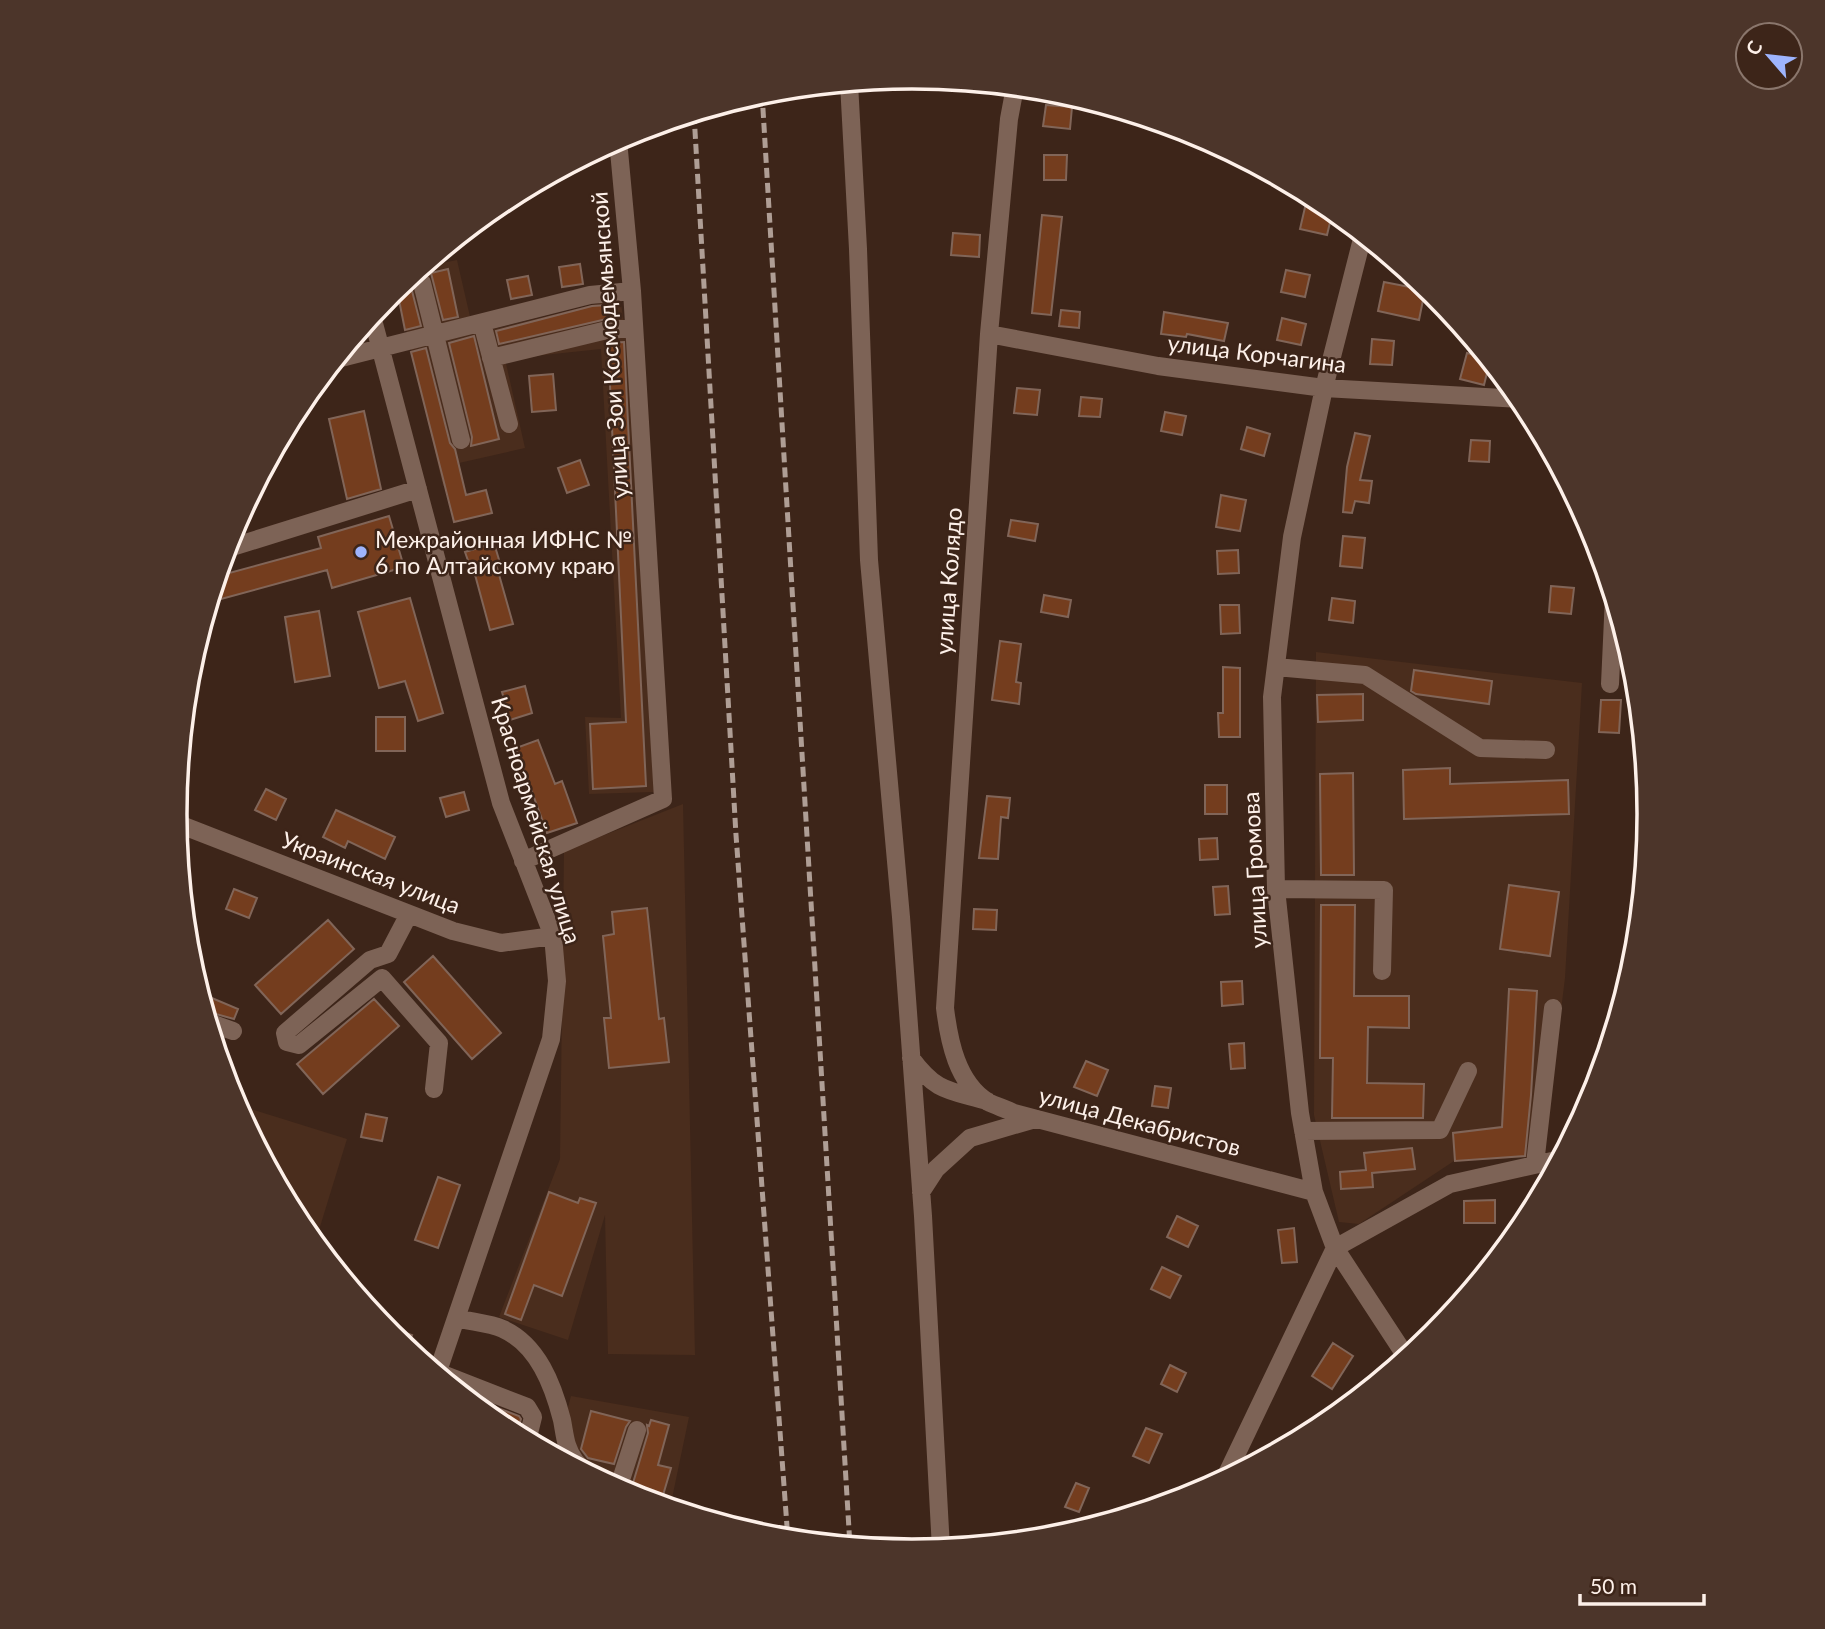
<svg xmlns="http://www.w3.org/2000/svg" width="1825" height="1629" font-family="Lato,sans-serif">
<style>
.built{fill:#4a2d1d}
.building{fill:#743d1e;stroke:#816558;stroke-width:2}
.lines{fill:none;stroke-linecap:round;stroke-linejoin:round}
.minor{stroke:#7d6356;stroke-width:18}
.rail{stroke:#af9e95;stroke-width:5;stroke-dasharray:10 5;stroke-linecap:butt}
.poi-dot{fill:#9eb4fd;stroke:#3d2519;stroke-width:2.5}
.labels{text-anchor:middle;dominant-baseline:central;stroke-width:5;stroke-linejoin:round;paint-order:stroke}
.street-label{font-size:23px;fill:#fdf0e9;stroke:#3d2519}
.poi-label{font-size:23px;fill:#fdf0e9;stroke:#3d2519;text-anchor:start}
.rim{fill:none;stroke:#fdf0e9;stroke-width:3.5}
</style>
<rect width="100%" height="100%" fill="#3d2519"/>
<!-- built -->
<path class="built" d="M457,260L474,334L620,298L627,340L654,792L589,794L585,717L621,718L601,349L505,359L525,448L459,463L463,481L443,486L397,290L423,267Z
M1316,652L1582,683L1565,978L1546,1132L1530,1128L1532,1157L1454,1161L1359,1224L1339,1222L1314,1115Z
M683,804L695,1355L608,1354L605,1215L568,1340L499,1317L560,1159L564,851Z
M235,1104L347,1139L315,1243L299,1224Z
M571,1396L689,1417L670,1508L630,1496L555,1456Z"/>
<!-- building -->
<path class="building" d="M1046,105L1072,107L1070,129L1043,126Z
M1044,155H1067L1066,180H1044Z
M1306,203L1333,210L1327,235L1300,229Z
M1042,215L1062,217L1051,315L1032,313Z
M953,233L980,235L979,257L951,255Z
M580,264L583,284L562,287L559,267Z
M448,269L458,317L443,320L431,273Z
M1286,270L1310,275L1305,297L1281,292Z
M528,276L532,295L511,299L507,280Z
M1384,282L1425,290L1419,320L1378,311Z
M411,287L421,326L405,330L397,290Z
M608,305L611,318L499,344L496,331L592,306Z
M1061,310L1080,312L1079,328L1059,326Z
M1164,312L1228,323L1224,341L1187,334L1186,337L1161,334Z
M1282,318L1306,324L1301,345L1277,340Z
M474,336L499,439L471,446L472,437L449,343Z
M1372,339L1394,341L1392,365L1370,364Z
M624,342L646,786L593,789L590,724L626,722L608,343Z
M426,348L450,443L455,449L466,495L486,490L492,513L454,522L411,352Z
M1467,353L1488,358L1490,361L1484,385L1460,379Z
M553,374L556,410L532,412L529,376Z
M1017,388L1040,390L1037,415L1014,413Z
M1081,397L1102,399L1100,417L1079,416Z
M364,411L381,489L347,499L329,419Z
M1165,412L1186,416L1182,435L1161,431Z
M1247,427L1270,434L1264,456L1241,449Z
M1355,433L1370,436L1360,480L1372,481L1369,503L1355,501L1352,513L1343,512L1347,467Z
M1471,440L1490,441L1489,462L1469,461Z
M580,460L589,485L567,493L558,468Z
M1221,495L1246,500L1240,531L1216,527Z
M389,516L404,567L332,588L327,570L210,602L218,576L321,548L318,537Z
M1011,520L1038,524L1035,541L1008,536Z
M1343,536L1365,538L1362,568L1340,566Z
M494,543L500,563L496,564L513,624L490,630L474,571L472,572L465,552Z
M1238,550L1239,573L1218,574L1217,551Z
M1551,586L1574,588L1571,614L1549,612Z
M1044,595L1071,600L1068,617L1041,612Z
M410,598L443,713L418,721L405,681L379,688L358,612Z
M1332,598L1355,601L1353,623L1329,620Z
M1220,605H1239L1240,633L1221,634Z
M319,611L330,676L295,682L285,617Z
M1000,641L1021,644L1016,682L1021,683L1019,704L992,700Z
M1223,667L1240,668V737H1219L1218,713H1223Z
M1414,670L1492,681L1489,704L1416,694L1411,691Z
M525,686L532,713L510,720L502,692Z
M1363,694V720L1318,722L1317,695Z
M1601,700H1621L1619,733L1599,732Z
M376,717H405V751H376Z
M538,740L555,784L562,781L577,823L547,833L516,748Z
M1450,768V784L1568,780L1569,814L1404,819L1403,770Z
M1353,773L1354,875H1321L1320,774Z
M1205,785H1227V814H1205Z
M266,789L286,799L276,820L255,810Z
M464,792L469,810L446,817L440,798Z
M987,796L1010,798L1008,818L1001,817L998,859L979,858Z
M336,810L395,837L385,859L348,841L345,848L323,837Z
M1217,838L1218,859L1200,860L1199,839Z
M1509,885L1559,892L1550,956L1500,949Z
M1228,886L1230,914L1215,915L1213,887Z
M234,889L257,898L249,918L226,909Z
M1321,905H1355L1354,996H1409V1028L1368,1027L1367,1083L1424,1084L1423,1118H1332L1333,1058H1320Z
M647,908L659,1019L664,1018L669,1062L609,1068L604,1018H611L603,936L614,934L612,912Z
M974,909L997,910L996,930L973,929Z
M328,920L354,949L281,1014L255,985Z
M433,956L501,1033L472,1059L404,982Z
M1242,981L1243,1004L1222,1006L1221,982Z
M1509,989L1537,991L1531,1095L1525,1156L1455,1161L1453,1133L1502,1127Z
M200,993L238,1009L234,1019L205,1011Z
M374,999L399,1026L323,1094L297,1064Z
M1244,1043L1245,1068L1231,1069L1229,1044Z
M1086,1061L1108,1070L1097,1096L1074,1087Z
M1155,1086L1171,1088L1168,1108L1152,1106Z
M366,1114L387,1118L382,1141L361,1137Z
M1412,1148L1415,1169L1372,1173L1373,1187L1341,1189L1340,1172L1366,1170L1364,1153Z
M438,1177L460,1185L438,1248L415,1240Z
M549,1192L578,1203L580,1198L596,1203L562,1296L534,1285L521,1320L505,1314Z
M1495,1200V1223H1464V1201Z
M1177,1216L1198,1226L1188,1247L1167,1237Z
M1294,1228L1297,1262L1282,1263L1278,1230Z
M1162,1267L1181,1276L1170,1298L1151,1289Z
M381,1324L412,1335L407,1349L391,1336Z
M1333,1343L1353,1356L1332,1389L1312,1376Z
M1170,1365L1186,1373L1177,1392L1161,1384Z
M492,1406L519,1416L521,1419L516,1435L488,1416Z
M591,1411L630,1421L626,1427L614,1464L588,1458L581,1449Z
M651,1420L669,1425L658,1465L671,1468L661,1502L630,1493L648,1433L647,1425L649,1426Z
M1146,1428L1162,1434L1149,1463L1133,1456Z
M1076,1483L1089,1488L1079,1512L1065,1507Z"/>
<g class="lines">
<!-- minor -->
<path class="minor" d="M849,83L858,249L869,560L901,917L923,1216L941,1549
M1015,87L1009,119L989,334L945,1008C949,1041 957,1083 988,1102C996,1106 1006,1109 1014,1113L1314,1192
M1363,235L1324,388L1292,537L1272,697L1276,889L1300,1113L1314,1192L1335,1248L1407,1358
M422,283L461,440
M372,316L501,803L553,936L557,981L551,1039L437,1374
M482,323L509,424
M989,334L1158,366L1324,388L1521,399
M491,358L607,330L634,328
M337,359L590,295L632,291
M226,549L418,489
M1276,667L1365,675L1480,748L1546,750
M1610,684L1614,597
M176,823L453,931L501,943L553,936
M523,861L663,799L632,291L618,140
M1276,889L1384,890L1382,971
M409,914L388,954L370,960L285,1033L287,1042L299,1045L382,978L439,1043L434,1089
M208,1022L233,1031
M911,1058C936,1092 948,1090 987,1101
M1303,1131L1440,1130L1468,1071
M1535,1164L1553,1008
M921,1192L936,1169L970,1138L1035,1119
M1335,1248L1450,1184L1561,1159
M456,1318C471,1322 489,1323 503,1329C538,1345 553,1385 562,1420C565,1435 565,1447 575,1461C583,1472 598,1477 610,1483L613,1487
M437,1372L527,1407L533,1417L527,1441
M1224,1480L1335,1248
M618,1489L637,1430"/>
<!-- rail -->
<path class="rail" d="M762,93L850,1546
M694,114L736,835L788,1540"/>
</g>
<!-- markers -->
<circle class="poi-dot" cx="361" cy="552" r="7"/>
<g class="labels">
<!-- street labels -->
<g class="street-label">
<text transform="translate(609 345) rotate(-94)">улица Зои Космодемьянской</text>
<text transform="translate(1257 353) rotate(7)">улица Корчагина</text>
<text transform="translate(948 581) rotate(-86)">улица Колядо</text>
<text transform="translate(537 820) rotate(73)">Красноармейская улица</text>
<text transform="translate(1254 870) rotate(-93)">улица Громова</text>
<text transform="translate(371 872) rotate(21)">Украинская улица</text>
<text transform="translate(1140 1121) rotate(15)">улица Декабристов</text>
</g>
<!-- poi labels -->
<g class="poi-label">
<text x="375" y="539">Межрайонная ИФНС №<tspan x="375" dy="26">6 по Алтайскому краю</tspan></text>
</g>
</g>
<!-- crop -->
<path d="M0 0H1825V1629H0ZM187 814a725 725 0 1 1 1450 0a725 725 0 1 1-1450 0Z" fill="#4c352a" fill-rule="evenodd"/>
<path class="rim" d="M187 814a725 725 0 1 1 1450 0a725 725 0 1 1-1450 0Z"/>
<!-- north arrow -->
<g transform="translate(1769 56) rotate(298)"><circle r="33" fill="#3d2519" stroke="#8a766c" stroke-width="2"/>
<path d="M0-5L12 26L0 18L-12 26Z" fill="#9eb4fd"/>
<text y="-10" font-size="19" font-weight="bold" text-anchor="middle" fill="#fdf0e9">С</text>
</g>
<!-- scale -->
<path d="M1580 1594v10h124v-10" fill="none" stroke="#fdf0e9" stroke-width="3.5"/>
<text x="1590" y="1594" font-size="21" fill="#fdf0e9" stroke="#3d2519" stroke-width="5" paint-order="stroke">50 m</text>
</svg>
